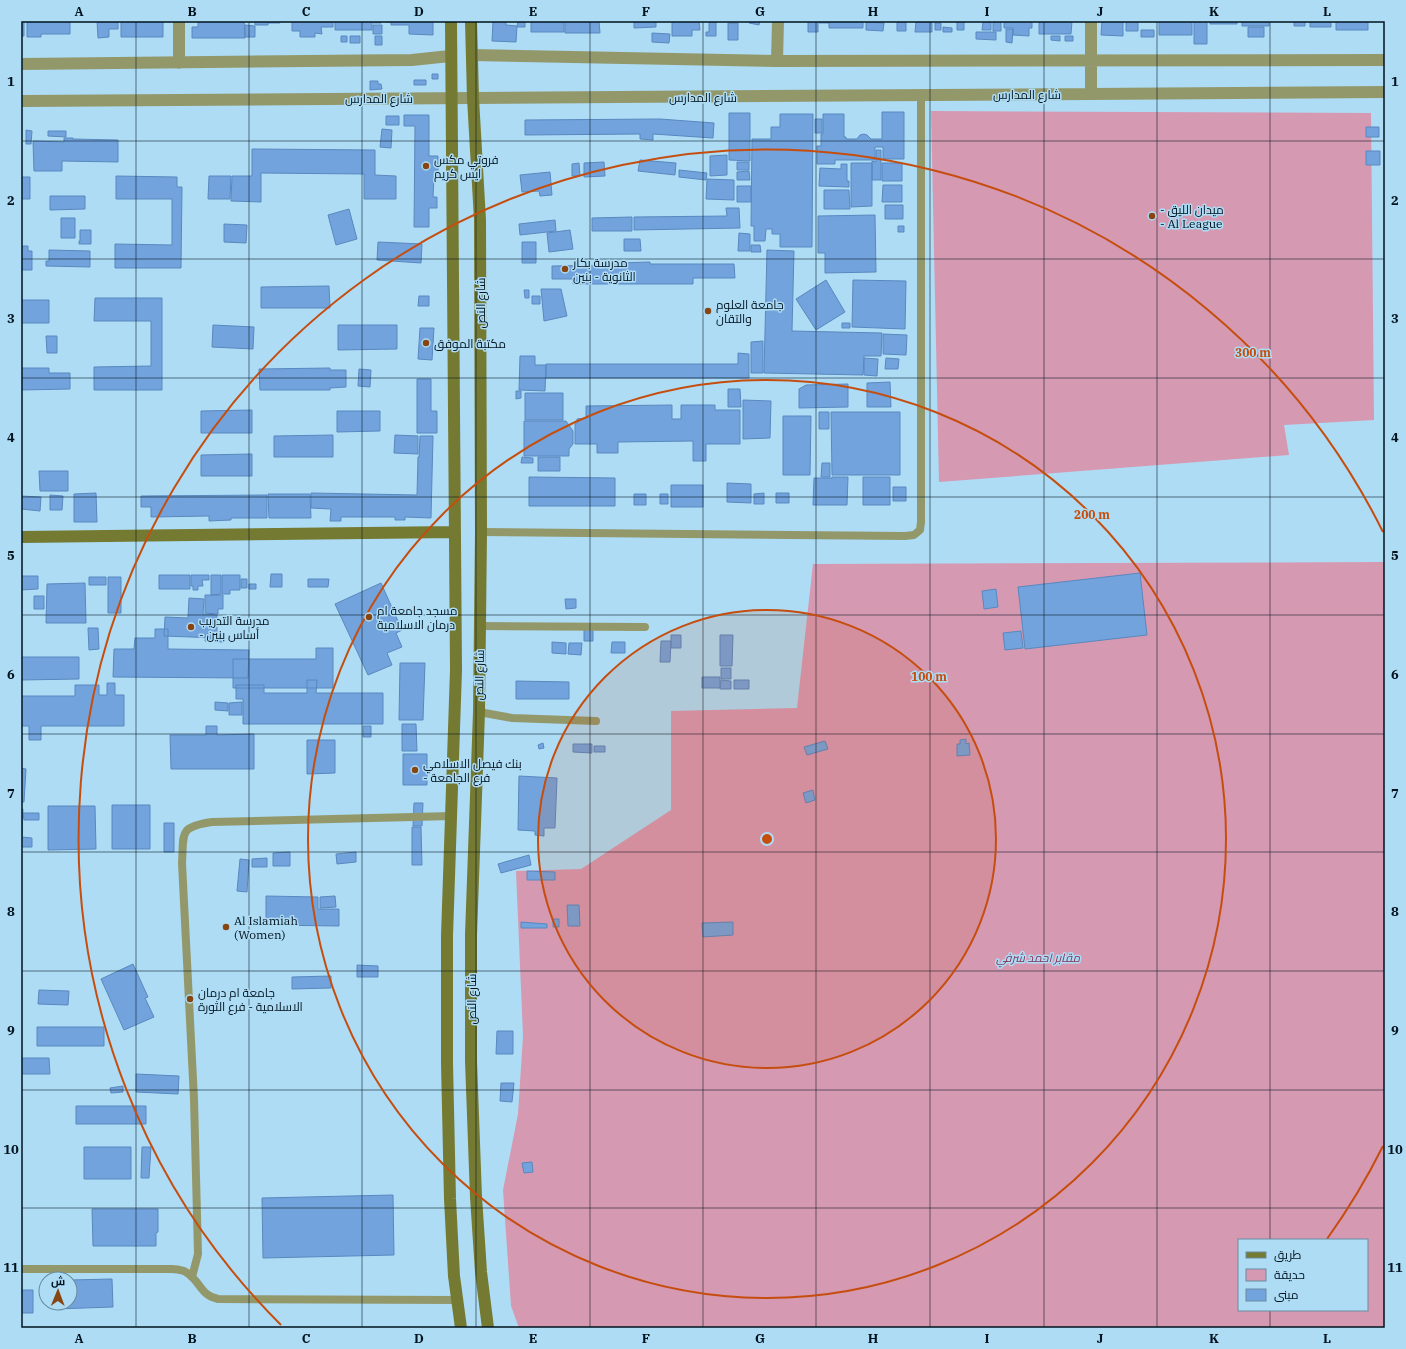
<svg xmlns="http://www.w3.org/2000/svg" width="1406" height="1349" font-family="'IBM Plex Serif',Cairo,serif">
<style>
.green{fill:#d699b2;fill-rule:evenodd}
.building{fill:#72a3dc;stroke:#5988bf}
.lines{fill:none;stroke-linecap:round;stroke-linejoin:round}
.lane{stroke:#93986b;stroke-width:8}
.street{stroke:#93986b;stroke-width:12}
.secondary{stroke:#757a32;stroke-width:12}
.grid{fill:none;stroke:#00131e;stroke-width:1;stroke-opacity:0.55}
.ring{fill:none;stroke:#c54e0f;stroke-width:2}
.poi-dot{fill:#874512;stroke:#aedcf5;stroke-width:1.5}
.labels{text-anchor:middle;dominant-baseline:central;stroke-width:3;stroke-linejoin:round;paint-order:stroke}
.street-label{font-size:12px;fill:#00131e;stroke:#aedcf5}
.poi-label{font-size:12px;fill:#00131e;stroke:#aedcf5;text-anchor:start}
.park-label{font-size:12px;font-style:italic;fill:#82375b;stroke:#aedcf5}
.centre{fill:#c54e0f;stroke:#aedcf5;stroke-width:2}
.ring-label{font-size:12px;text-anchor:middle;font-weight:bold;fill:#c54e0f;stroke:#aedcf5;stroke-width:3;stroke-linejoin:round;paint-order:stroke}
.neatline{fill:none;stroke:#00131e;stroke-width:1.5}
.grid-label{font-size:13px;text-anchor:middle;font-weight:bold;fill:#00131e}
</style>
<rect width="100%" height="100%" fill="#aedcf5"/>
<!-- green -->
<path class="green" d="M931,111L1371,113L1374,420L1284,425L1289,455L939,482Z
M1385,562V1328H519L511,1306L503,1190L518,1114L523,1036L516,871L581,869L671,810V711L797,708L813,564ZM1239,1240H1367V1310H1239Z"/>
<!-- building -->
<path class="building" d="M21,21H24V36H21Z
M27,21H70V34H41V37H27Z
M97,21H118V29H109V37L98,38Z
M121,21H163V37H121Z
M198,21H244L245,38H192V27H198Z
M255,21H287H280V23H268V25H255Z
M292,21H333V27H321L322,34L315,33V37H300V31H292Z
M335,21H372V30H335Z
M373,21H381V23H373Z
M386,21H433V35L409,34V25H391V22H386Z
M493,21H506V25L517,26L516,42L492,41Z
M518,21H525V27H517Z
M540,21H564V32H531V22Z
M565,21H599L600,33H565Z
M634,21H656V27L634,28Z
M672,21H699L700,30H692V36H672Z
M750,21H760L759,25L749,23Z
M808,21H818V32H808Z
M819,21H829V23H819Z
M829,21H863V28H829Z
M956,21H964V30H957V21Z
M1004,21H1032V28H1029V36L1013,35V28H1004Z
M1039,21H1072L1071,34H1039Z
M1102,21H1123V36L1101,35Z
M1126,21H1138V31H1126Z
M1159,21H1192V35H1159Z
M1194,21H1207V44H1194Z
M1210,21H1237V24H1210Z
M1242,21H1269V26H1242Z
M1294,21H1305V26H1294Z
M1310,21H1331V27H1310Z
M1336,21H1368V30H1336Z
M709,22H716V36H706V32H709Z
M866,22L884,23L883,31L866,30Z
M897,22H906V31H897Z
M916,22H932V32H915Z
M983,22H991V30H982Z
M993,22H1001V31H993Z
M728,23H738V40H728Z
M935,23H941V30H935Z
M245,25L255,26V37H245Z
M373,25H382V34H373Z
M943,27L952,28V32H943Z
M1248,27H1264V37H1248Z
M1006,29H1013L1012,43L1006,42Z
M1141,30H1154V37H1141Z
M976,32H996V40L976,39Z
M652,33L670,34L669,43L652,42Z
M341,36H347V42H341Z
M350,36H360V43H350Z
M375,36H382V45H375Z
M1051,36H1060V41L1051,40Z
M1065,36H1073V41H1065Z
M432,74H438V79H432Z
M414,80H426V85H414Z
M370,81H378V84H381L382,89L370,90Z
M882,112H904V159H883V147H875V160H835V164H817V146H821V134H823V114H844V137H846V139H857L860,135L864,134L867,135L871,139H882Z
M729,113H750V161L729,160Z
M780,114H813L812,247H780V234H772V229H766L765,241H754V226H751L752,139H771V127H780Z
M404,115H429V156H438V177H434L433,197H437V208H429V227H414L415,126H404Z
M386,116H399V125H386Z
M660,119L714,123L713,138L653,134V140L640,139V134L525,135V120Z
M815,119H822V133H815Z
M1366,127H1379V137H1366Z
M382,129L392,130L391,148L380,147Z
M26,130L32,131L31,144H26Z
M48,131H66V137L48,136Z
M64,138H73V139L118,140V162L62,161V171H34L33,141L64,142Z
M252,149L375,150V175L396,176V199H364V174L261,173V202L231,201L232,176H252Z
M876,150H881V180H872V161L876,162Z
M1366,151H1380V165H1366Z
M727,155V175L710,176V156Z
M640,160L676,163L675,175L638,171Z
M604,162L605,176L584,177V163Z
M737,162H749V170H737Z
M579,163L580,176H572V164Z
M851,163H872V206L851,207Z
M882,163H902V181H882Z
M841,164H847V181H849V187L819,186L820,168L841,169Z
M679,170L707,173L706,180L679,177Z
M749,171L750,180H737V172Z
M550,172L552,195L540,196L539,191L522,192L520,175Z
M116,176L177,177V187H182L181,268H115V244L172,245V199H116Z
M209,176H231L230,199H208Z
M21,177H30V199H21Z
M707,179L734,180V200L706,199Z
M883,185H902V202H882Z
M737,186H751V202H737Z
M824,190H849L850,209H824Z
M50,196H85V209L50,210Z
M885,205H903V219H885Z
M726,208H739L740,228L634,230V217L727,216Z
M349,209L357,239L336,245L328,215Z
M875,215L876,272L825,273V253H818V216Z
M632,217V231H592V218Z
M61,218H75V238H61Z
M555,220L556,231L520,235L519,224Z
M224,224L247,225L246,243L224,242Z
M898,226H904V232H898Z
M80,230H91V244H79V241H80Z
M570,230L573,249L549,252L547,233Z
M739,233L750,234V251H738Z
M624,239H640L641,251H624Z
M378,242L422,244L421,263L377,260Z
M522,242H536V263H522Z
M751,245H760L761,252H751Z
M21,246H28V251H32V270H21Z
M49,250L90,251V267L46,266V261H49Z
M767,250L794,251L792,331L882,333L881,356H864L863,375L764,373Z
M650,262V264H734L735,278H693V284H573V279H552V266L617,265V263Z
M826,280L845,312L816,330L796,299Z
M853,280L906,281L905,329L852,327Z
M329,286L330,308H261V287Z
M541,289H561L567,316L544,321Z
M524,290H529V298H525Z
M419,296H429V306H418Z
M532,296H540V304H532Z
M95,298H162V390H94V367L151,366V321H94Z
M21,300H49V323H21Z
M842,323H850V328H842Z
M213,325L254,327L253,349L212,347Z
M338,325H397V349L338,350Z
M420,328H434L432,360L418,359Z
M883,334L907,335L906,355L883,354Z
M46,336H57V353H47Z
M763,341V373H751V342Z
M738,353L749,354V378H546V364H738Z
M520,356H535V365H546L545,391L519,390Z
M864,358L878,359L877,376L864,375Z
M886,358L899,359L898,369H885Z
M21,368H49V373H70V389L21,390Z
M330,368V370H346V387L330,388V390H260L259,369Z
M359,369L371,370L370,387L358,386Z
M417,379H431V411H437V433H417Z
M890,382L891,407H867V383Z
M848,384V407L799,408V389L806,385Z
M728,389H740L741,407H728Z
M516,391H521V398L516,399Z
M525,393H563V420H525Z
M743,400L771,401L770,438L743,439Z
M672,405V419H681V405H715V410H740V444H706V461H693V441L618,442V453H597V444H575V424L577,423V419L586,418V406Z
M252,410V433H201V411Z
M337,411H380V431L337,432Z
M819,412H829V429H819Z
M831,412H900V475H832Z
M783,416H811L810,475H783Z
M524,421H566L573,431V444L569,449V456H524Z
M333,435V457H274V436Z
M395,435L418,436V454L394,453Z
M420,436H433L431,518L405,517V520H395V517H341V521H330L331,509L311,508V493L417,495L418,457H419Z
M252,454V476H201V455Z
M522,457L533,458V463H521Z
M538,457H560V471H538Z
M822,463H830V477H821Z
M39,471H68V491H40Z
M529,477L615,478V506H529Z
M832,477H848L847,505H813L814,478H832Z
M863,477H890V505H863Z
M727,483L751,484V503L727,502Z
M671,485H703V507H671Z
M893,487H906V501H893Z
M96,493L97,522H74V494Z
M764,493V504H754V494Z
M776,493H789V503H776Z
M268,494H310L311,518H269Z
M634,494H646V505H634Z
M660,494H668V504H660Z
M50,495L63,496L62,510H50Z
M267,495V518H231V520L209,521V516L151,517V507H141V496Z
M21,496L41,497L40,511L21,509Z
M1140,573L1147,635L1025,649L1018,587Z
M271,574H282V587H270Z
M159,575H190V589H159Z
M191,575H209V580H202L203,586H198V590H193V586H191Z
M211,575H221V594L211,595Z
M222,575H240V590H230V594H222Z
M21,576H38V589L21,590Z
M89,577H106V585H89Z
M108,577H121V613H108Z
M241,579H247V588H241Z
M308,579H329L328,587H308Z
M85,583L86,623H46L47,584Z
M381,583L402,630L396,633L402,647L387,653L392,665L368,675L335,604Z
M249,584H256V589H249Z
M996,589L998,607L984,609L982,591Z
M205,595H223V609H218V614L205,613Z
M34,596H44V609H34Z
M189,598L204,599L203,614L217,615V638L164,636L165,617L188,618Z
M565,599H576V608L566,609Z
M88,628H98L99,649L89,650Z
M155,629H168V649L249,650L248,678L113,677L114,649H134L135,638H155Z
M584,629L593,630V641H584Z
M1021,631L1023,648L1005,650L1003,633Z
M206,634L224,635L223,642L205,641Z
M671,635H681V648H671Z
M720,635H733L732,666H720Z
M661,641H671L670,662H660Z
M552,642L566,643V654L552,653Z
M612,642H625V653H611Z
M569,643H582L581,655L568,654Z
M316,648H333V688H233V659H316Z
M21,657H79V679L21,680Z
M400,663H425L423,720H399Z
M721,668H731V679H721Z
M702,677H720V688H702Z
M307,680H317L316,693H383V724H243V699H236V685H264V693H307Z
M721,680L731,681V689H720Z
M734,680H749V689H734Z
M516,681L569,682V699H516Z
M107,683H115V695H124V726H41V740H29V726H21V696H75V685H99V695H107Z
M215,702L228,703V711L215,710Z
M242,702V715H229V703Z
M402,724H416L417,751H402Z
M206,726H217V735L254,734V769H171L170,735H206Z
M363,726H371V737H363Z
M966,739V744L969,743L970,755L957,756V744H960V740Z
M307,740H335V773L307,774Z
M825,741L828,749L807,755L804,747Z
M543,743L544,748L539,749L538,745Z
M573,744H592V753L573,752Z
M594,746H605V752H594Z
M403,754H427V785H403Z
M21,768L26,769L24,802H21Z
M519,776L557,778L555,828H544V836L535,835V831L518,830Z
M813,790L815,800L806,803L803,793Z
M414,803H423L422,826H413Z
M112,805H150V849H112Z
M48,806H95L96,849L48,850Z
M21,809H23L22,837L32,838V847H21Z
M23,813H39V820H24Z
M164,823H174V852H164Z
M412,827H421L422,865H412Z
M290,852V866H273V853Z
M356,852V862L337,864L336,854Z
M529,855L531,865L501,873L498,864Z
M267,858V867H252V859Z
M240,859L249,860L247,892L237,891Z
M527,871L555,872V880H527Z
M266,896L318,897V909H339V926L266,925Z
M335,896L336,907L320,908V897Z
M567,905H579L580,926H568Z
M553,919H559V927H553Z
M521,922L547,924V928H521Z
M733,922V935L703,937L702,923Z
M133,964L148,997L145,998L154,1017L124,1030L101,979Z
M357,965L378,966V977H357Z
M331,976V988L292,989V977Z
M39,990L69,991L68,1005L38,1004Z
M37,1027H104V1046H37Z
M497,1031H513V1054H496Z
M21,1058H49L50,1074H21Z
M136,1074L179,1076L178,1094L136,1092Z
M501,1083H514L512,1102L500,1101Z
M123,1086V1092L111,1093L110,1088Z
M76,1106H146V1124H76Z
M84,1147H131V1179H84Z
M142,1147H151L149,1178H141Z
M532,1162L533,1172L524,1173L522,1163Z
M393,1195L394,1255L263,1258L262,1198Z
M92,1209H158V1232L156,1233V1246H93Z
M112,1279L113,1307L55,1309V1303H70V1280Z
M21,1290H33V1313H21Z"/>
<g class="lines">
<!-- lane -->
<path class="lane" d="M481,532L905,536L914,535L920,530L921,522V95
M480,626L645,627
M479,712L512,718L596,721
M21,1269H171C175,1269 181,1270 184,1271C201,1280 199,1295 218,1299L457,1300
M192,1277L198,1254L194,1099L182,863C184,833 178,827 212,822L452,816"/>
<!-- street -->
<path class="street" d="M1091,21V94
M472,55L777,61L1385,60
M777,61L778,21
M179,63V21
M21,64L412,60L450,56
M21,101L1385,92"/>
<!-- secondary -->
<path class="secondary" d="M451,21L456,670L447,936V1063L450,1199L454,1276L461,1328
M471,21L473,98L480,220L481,532L479,712L471,935V1061L476,1197L481,1272L488,1328
M21,537L455,532"/>
</g>
<!-- grid -->
<path class="grid" d="M136,21V1328M249,21V1328M362,21V1328M476,21V1328M590,21V1328M703,21V1328M816,21V1328M930,21V1328M1044,21V1328M1157,21V1328M1270,21V1240M21,141H1385M21,259H1385M21,378H1385M21,497H1385M21,615H1385M21,734H1385M21,852H1385M21,971H1385M21,1090H1385M21,1208H1385M1270,1310V1328"/>
<!-- distance rings -->
<circle cx="767" cy="839" r="229" fill="#c54e0f" fill-opacity=".12"/>
<g class="ring">
<circle cx="767" cy="839" r="229"/>
<circle cx="767" cy="839" r="459"/>
<path d="M1383 1146A688 688 0 0 1 1327 1239M281 1325A688 688 0 1 1 1383 532"/>
</g>
<!-- markers -->
<g class="poi-dot">
<circle cx="426" cy="166" r="4"/>
<circle cx="1152" cy="216" r="4"/>
<circle cx="565" cy="269" r="4"/>
<circle cx="708" cy="311" r="4"/>
<circle cx="426" cy="343" r="4"/>
<circle cx="369" cy="617" r="4"/>
<circle cx="191" cy="627" r="4"/>
<circle cx="415" cy="770" r="4"/>
<circle cx="226" cy="927" r="4"/>
<circle cx="190" cy="999" r="4"/>
</g>
<g class="labels">
<!-- street labels -->
<g class="street-label">
<text x="1027" y="94">شارع المدارس</text>
<text x="703" y="97">شارع المدارس</text>
<text x="379" y="98">شارع المدارس</text>
<text transform="translate(480 303) rotate(-90)">شارع النص</text>
<text transform="translate(479 675) rotate(-89)">شارع النص</text>
<text transform="translate(471 999) rotate(-90)">شارع النص</text>
</g>
<!-- poi labels -->
<g class="poi-label">
<text x="434" y="159">فروتي مكس<tspan x="434" dy="14">ايس كريم</tspan></text>
<text x="1160" y="209">- ميدان الليق<tspan x="1160" dy="14">- Al League</tspan></text>
<text x="573" y="262">مدرسة بكار<tspan x="573" dy="14">الثانوية - بنين</tspan></text>
<text x="716" y="304">جامعة العلوم<tspan x="716" dy="14">والتقان</tspan></text>
<text x="434" y="343">مكتبة الموفق</text>
<text x="377" y="610">مسجد جامعة ام<tspan x="377" dy="14">درمان الاسلامية</tspan></text>
<text x="199" y="620">مدرسة التدريب<tspan x="199" dy="14">- أساس بنين</tspan></text>
<text x="423" y="763">بنك فيصل الاسلامي<tspan x="423" dy="14">- فرع الجامعة</tspan></text>
<text x="234" y="920">Al Islamiah<tspan x="234" dy="14">(Women)</tspan></text>
<text x="198" y="992">جامعة ام درمان<tspan x="198" dy="14">الاسلامية - فرع الثورة</tspan></text>
</g>
<!-- park labels -->
<g class="park-label">
<text x="1038" y="957">مقابر احمد شرفي</text>
</g>
</g>
<circle cx="767" cy="839" r="6" class="centre"/>
<g class="ring-label">
<text x="1253" y="357">300 m</text>
<text x="1092" y="519">200 m</text>
<text x="929" y="681">100 m</text>
</g>
<!-- border -->
<rect width="1406" height="1349" fill="none" stroke="#aedcf5" stroke-width="44"/>
<!-- legend -->
<rect x="1238" y="1239" width="130" height="72" fill="#aedcf5" stroke="#688c9f"/>
<rect x="1246" y="1252" width="20" height="6" fill="#757a32" stroke="#688c9f"/>
<text x="1274" y="1259" font-size="12" fill="#00131e">طريق</text>
<rect x="1246" y="1269" width="20" height="12" fill="#d699b2" stroke="#688c9f"/>
<text x="1274" y="1279" font-size="12" fill="#00131e">حديقة</text>
<rect x="1246" y="1289" width="20" height="12" fill="#72a3dc" stroke="#688c9f"/>
<text x="1274" y="1299" font-size="12" fill="#00131e">مبنى</text>
<!-- north arrow -->
<g transform="translate(58 1291) rotate(1)"><circle r="19" fill="#aedcf5" stroke="#688c9f"/>
<path d="M0-3L7 15L0 10L-7 15Z" fill="#874512"/>
<text y="-6" font-size="11" font-weight="bold" text-anchor="middle" fill="#00131e">ش</text>
</g>
<rect x="22" y="22" width="1362" height="1305" class="neatline"/>
<g class="grid-label">
<text x="79" y="16">A</text>
<text x="192" y="16">B</text>
<text x="306" y="16">C</text>
<text x="419" y="16">D</text>
<text x="533" y="16">E</text>
<text x="646" y="16">F</text>
<text x="760" y="16">G</text>
<text x="873" y="16">H</text>
<text x="987" y="16">I</text>
<text x="1100" y="16">J</text>
<text x="1214" y="16">K</text>
<text x="1327" y="16">L</text>
<text x="11" y="86">1</text>
<text x="1395" y="86">1</text>
<text x="11" y="205">2</text>
<text x="1395" y="205">2</text>
<text x="11" y="323">3</text>
<text x="1395" y="323">3</text>
<text x="11" y="442">4</text>
<text x="1395" y="442">4</text>
<text x="11" y="560">5</text>
<text x="1395" y="560">5</text>
<text x="11" y="679">6</text>
<text x="1395" y="679">6</text>
<text x="11" y="798">7</text>
<text x="1395" y="798">7</text>
<text x="11" y="916">8</text>
<text x="1395" y="916">8</text>
<text x="11" y="1035">9</text>
<text x="1395" y="1035">9</text>
<text x="11" y="1154">10</text>
<text x="1395" y="1154">10</text>
<text x="11" y="1272">11</text>
<text x="1395" y="1272">11</text>
<text x="79" y="1343">A</text>
<text x="192" y="1343">B</text>
<text x="306" y="1343">C</text>
<text x="419" y="1343">D</text>
<text x="533" y="1343">E</text>
<text x="646" y="1343">F</text>
<text x="760" y="1343">G</text>
<text x="873" y="1343">H</text>
<text x="987" y="1343">I</text>
<text x="1100" y="1343">J</text>
<text x="1214" y="1343">K</text>
<text x="1327" y="1343">L</text>
</g>
</svg>
